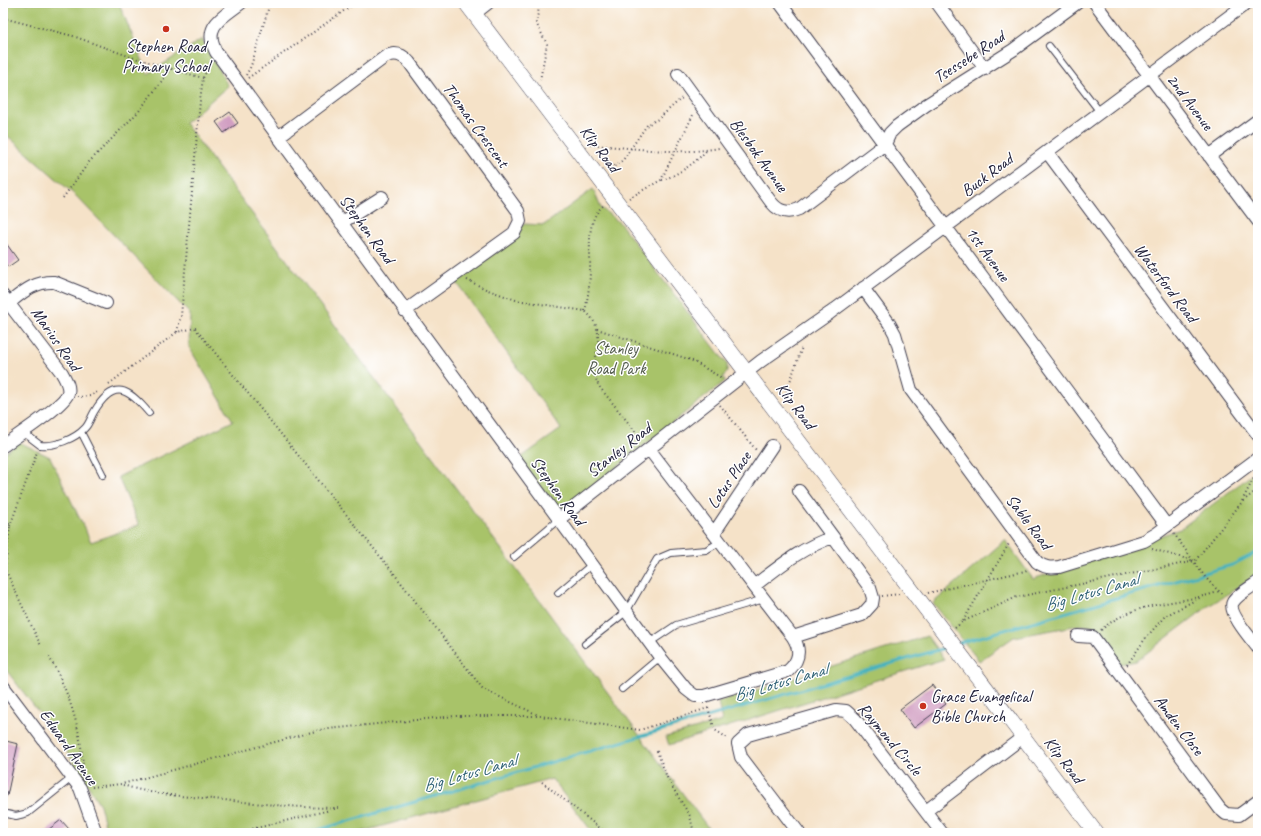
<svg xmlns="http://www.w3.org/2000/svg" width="1261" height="836" font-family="Caveat,sans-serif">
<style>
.green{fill:#a8c369;stroke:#657252}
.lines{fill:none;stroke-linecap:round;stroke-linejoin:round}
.stream{stroke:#44b2bf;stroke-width:3}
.building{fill:#d19fc2}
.service-casing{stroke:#423f50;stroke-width:8}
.minor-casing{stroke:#423f50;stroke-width:14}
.tertiary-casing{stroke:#423f50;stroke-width:16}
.path{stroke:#423f50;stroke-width:2;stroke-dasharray:1 3;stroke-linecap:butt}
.service{stroke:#fff;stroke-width:6}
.minor{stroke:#fff;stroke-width:12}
.tertiary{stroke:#fff;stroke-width:15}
.poi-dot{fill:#c8321e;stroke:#fff;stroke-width:1.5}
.labels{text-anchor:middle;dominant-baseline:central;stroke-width:3;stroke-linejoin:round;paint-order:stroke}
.poi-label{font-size:17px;fill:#22223b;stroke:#fff}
.street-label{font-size:17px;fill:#22223b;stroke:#fff}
.park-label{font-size:17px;fill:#515a4b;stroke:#fff}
.water-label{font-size:18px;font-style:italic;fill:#316376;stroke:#fff}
</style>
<rect width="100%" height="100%" fill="#fff"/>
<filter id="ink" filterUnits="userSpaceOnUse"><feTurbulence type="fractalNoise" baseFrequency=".025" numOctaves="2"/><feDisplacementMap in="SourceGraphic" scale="8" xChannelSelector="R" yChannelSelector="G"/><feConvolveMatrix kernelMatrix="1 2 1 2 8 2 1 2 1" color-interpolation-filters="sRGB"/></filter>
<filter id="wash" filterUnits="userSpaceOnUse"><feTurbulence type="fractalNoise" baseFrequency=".012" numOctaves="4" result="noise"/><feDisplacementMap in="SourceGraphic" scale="16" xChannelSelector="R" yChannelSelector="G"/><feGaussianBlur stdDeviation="0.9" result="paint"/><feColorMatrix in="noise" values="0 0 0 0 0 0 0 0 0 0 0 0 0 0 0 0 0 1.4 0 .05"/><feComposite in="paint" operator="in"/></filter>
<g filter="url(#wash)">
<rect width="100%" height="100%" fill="#f5e2c8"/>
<!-- green -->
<path class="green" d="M3,3H119L148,74L202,39L228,86L185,123L712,833H593L552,779L357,833H107L100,805L58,737L3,666V454L19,442L50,457L91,542L139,525L118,477L233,421L189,347L190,314L76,196L3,132Z
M593,189L601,208L620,223L727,364V372L723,377L725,381L569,505L563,508H557L519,459L561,429L455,280L524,224L544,225Z
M1258,470V575L1210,605L1136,661L1120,664L1094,627L1080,625L1014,637L979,661L933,603L1005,540L1033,579L1180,529Z
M927,636L944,659L669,745L666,737L722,721L718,702Z"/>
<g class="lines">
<!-- stream -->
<path class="stream" d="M959,643L1232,565L1258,552
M308,833L948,647"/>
</g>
<g id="blocks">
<!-- building -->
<path class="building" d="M230,112L238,123L224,133L216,122Z
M3,239L18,260L8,267L3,260Z
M932,685L946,704L914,728L900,709Z
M6,741L18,744L7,796L3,795V757Z
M61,820L69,829L64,833H44Z"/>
</g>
</g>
<g filter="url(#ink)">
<use href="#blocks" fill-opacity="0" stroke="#423f50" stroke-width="1"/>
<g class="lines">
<!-- service casing -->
<g class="service-casing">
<path id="service" d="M1049,46L1100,112
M23,432L40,445C54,447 75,439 85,428C89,424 91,417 94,412C114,378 129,389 149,413
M81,432L103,475
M514,557L558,520
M558,593L591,565
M649,643L676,625L764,599
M585,644L626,612L657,559L671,553L706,550L720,542
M622,689L660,657
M3,813L16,816L28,813L73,777"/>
</g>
<!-- minor casing -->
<g class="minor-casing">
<path id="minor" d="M241,3C223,17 202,26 216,52L660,657L686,689L695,696H704L788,671C800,660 801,650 793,637L649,449
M780,3L1167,526
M937,3L985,69
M1095,3L1258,221
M474,14L488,3
M678,74L771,202C779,212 788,214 799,209L885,144L890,133L897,126L926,105L1013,50L1077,3
M278,137L385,57C394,52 402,54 409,62L518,211L520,221L514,233L405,311
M1047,152L1258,435
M1209,156L1258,120
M341,223L382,197
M863,288L889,323L895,334L911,390L1037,562C1045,568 1050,568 1059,567L1144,541L1156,534L1258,458
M3,296L62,373C65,379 70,386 68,393C65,405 15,437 3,446
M9,303C23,292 35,281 54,282L106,303
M799,491L833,537
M558,520L761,361L830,313L1247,3
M714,533L772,446
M1258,582C1250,588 1238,594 1233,602C1227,612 1252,640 1258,648
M754,586C780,566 801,548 833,537L870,588L873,598L872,604L862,615L793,637
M1078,636L1093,637L1220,809L1226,814L1239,815L1258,801
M3,686L80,788L96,833
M926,811L1023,737
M799,833L741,757L738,744L748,735L836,710L846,711L855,719L942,833"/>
</g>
<!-- tertiary casing -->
<g class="tertiary-casing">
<path id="tertiary" d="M466,3L1096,833"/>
</g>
<!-- path -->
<path class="path" d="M3,18L73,36L131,57L203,78
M246,75L251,66L270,3
M248,78L355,3
M540,80L547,44L536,23L540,3
M590,145C632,147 677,156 719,148
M608,171L623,160L647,125L658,119L682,98
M662,180C678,175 695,163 707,150
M63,198L89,162L139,111L171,69
M629,198L661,180L693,115
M467,280L488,290L516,300L585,311C613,336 586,358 598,384C601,390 607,396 611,401C621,414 632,427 642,440
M585,311C588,297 590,283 590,269C591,247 585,220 604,205
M597,329L691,360L722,378
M177,332L181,316L200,101L203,78L211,62
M109,384L177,332L195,328L392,571L483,689L538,715
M77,397L91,396L97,392
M784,399L802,347
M720,405L756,450
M1242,501L1256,474
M3,513L10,526L5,569L41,646
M10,526L37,452
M1174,534C1186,549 1209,588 1225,595
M1152,549L1194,561
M928,593L1025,571L1028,569
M882,596L900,594
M963,621L1010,542
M955,628L962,622L1017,597L1195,561L1242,502L1258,489
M1101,630C1135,600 1178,605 1218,592
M49,657C69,691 83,734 83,773
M1127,665L1145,639L1165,616L1203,596
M708,708L715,730L729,739
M657,751L668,780L690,816L694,833
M542,782L606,833
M123,785C152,795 183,796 213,799C255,803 296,808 338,808L236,833
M92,787L122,784L319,730L455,716H540L640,730L708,708"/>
<!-- service -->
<use href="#service" class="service"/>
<!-- minor -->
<use href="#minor" class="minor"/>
<!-- tertiary -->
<use href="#tertiary" class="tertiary"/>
</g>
</g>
<!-- markers -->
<g class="poi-dot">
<circle cx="166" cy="29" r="4"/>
<circle cx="923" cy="706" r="4"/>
</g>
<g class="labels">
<!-- poi labels -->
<g class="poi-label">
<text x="166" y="46">Stephen Road<tspan x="166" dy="20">Primary School</tspan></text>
<text x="931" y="696" text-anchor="start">Grace Evangelical<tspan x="931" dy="20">Bible Church</tspan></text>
</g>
<!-- street labels -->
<g class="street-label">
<text transform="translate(969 57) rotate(-33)">Tsessebe Road</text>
<text transform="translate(1190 102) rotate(53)">2nd Avenue</text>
<text transform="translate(476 125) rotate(54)">Thomas Crescent</text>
<text transform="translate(600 149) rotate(53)">Klip Road</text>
<text transform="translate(759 155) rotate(54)">Blesbok Avenue</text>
<text transform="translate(987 175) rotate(-37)">Buck Road</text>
<text transform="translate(367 229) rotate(54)">Stephen Road</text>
<text transform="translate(988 254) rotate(54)">1st Avenue</text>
<text transform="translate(1166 283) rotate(53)">Waterford Road</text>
<text transform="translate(56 339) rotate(55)">Marius Road</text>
<text transform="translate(796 406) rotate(53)">Klip Road</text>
<text transform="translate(619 450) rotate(-38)">Stanley Road</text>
<text transform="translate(729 480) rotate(-56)">Lotus Place</text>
<text transform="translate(558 491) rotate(54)">Stephen Road</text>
<text transform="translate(1029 522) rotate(53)">Sable Road</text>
<text transform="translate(1179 725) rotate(53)">Amden Close</text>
<text transform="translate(890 739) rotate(50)">Raymond Circle</text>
<text transform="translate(69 747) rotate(55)">Edward Avenue</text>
<text transform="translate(1064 760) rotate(53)">Klip Road</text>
</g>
<!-- park labels -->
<g class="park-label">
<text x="616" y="348">Stanley<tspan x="616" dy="20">Road Park</tspan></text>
</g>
<!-- water labels -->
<g class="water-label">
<text transform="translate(1091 592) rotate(-16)">Big Lotus Canal</text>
<text transform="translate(780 682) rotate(-16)">Big Lotus Canal</text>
<text transform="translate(469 773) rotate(-16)">Big Lotus Canal</text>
</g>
</g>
<!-- margin -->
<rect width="1261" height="836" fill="none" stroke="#fff" stroke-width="16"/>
</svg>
